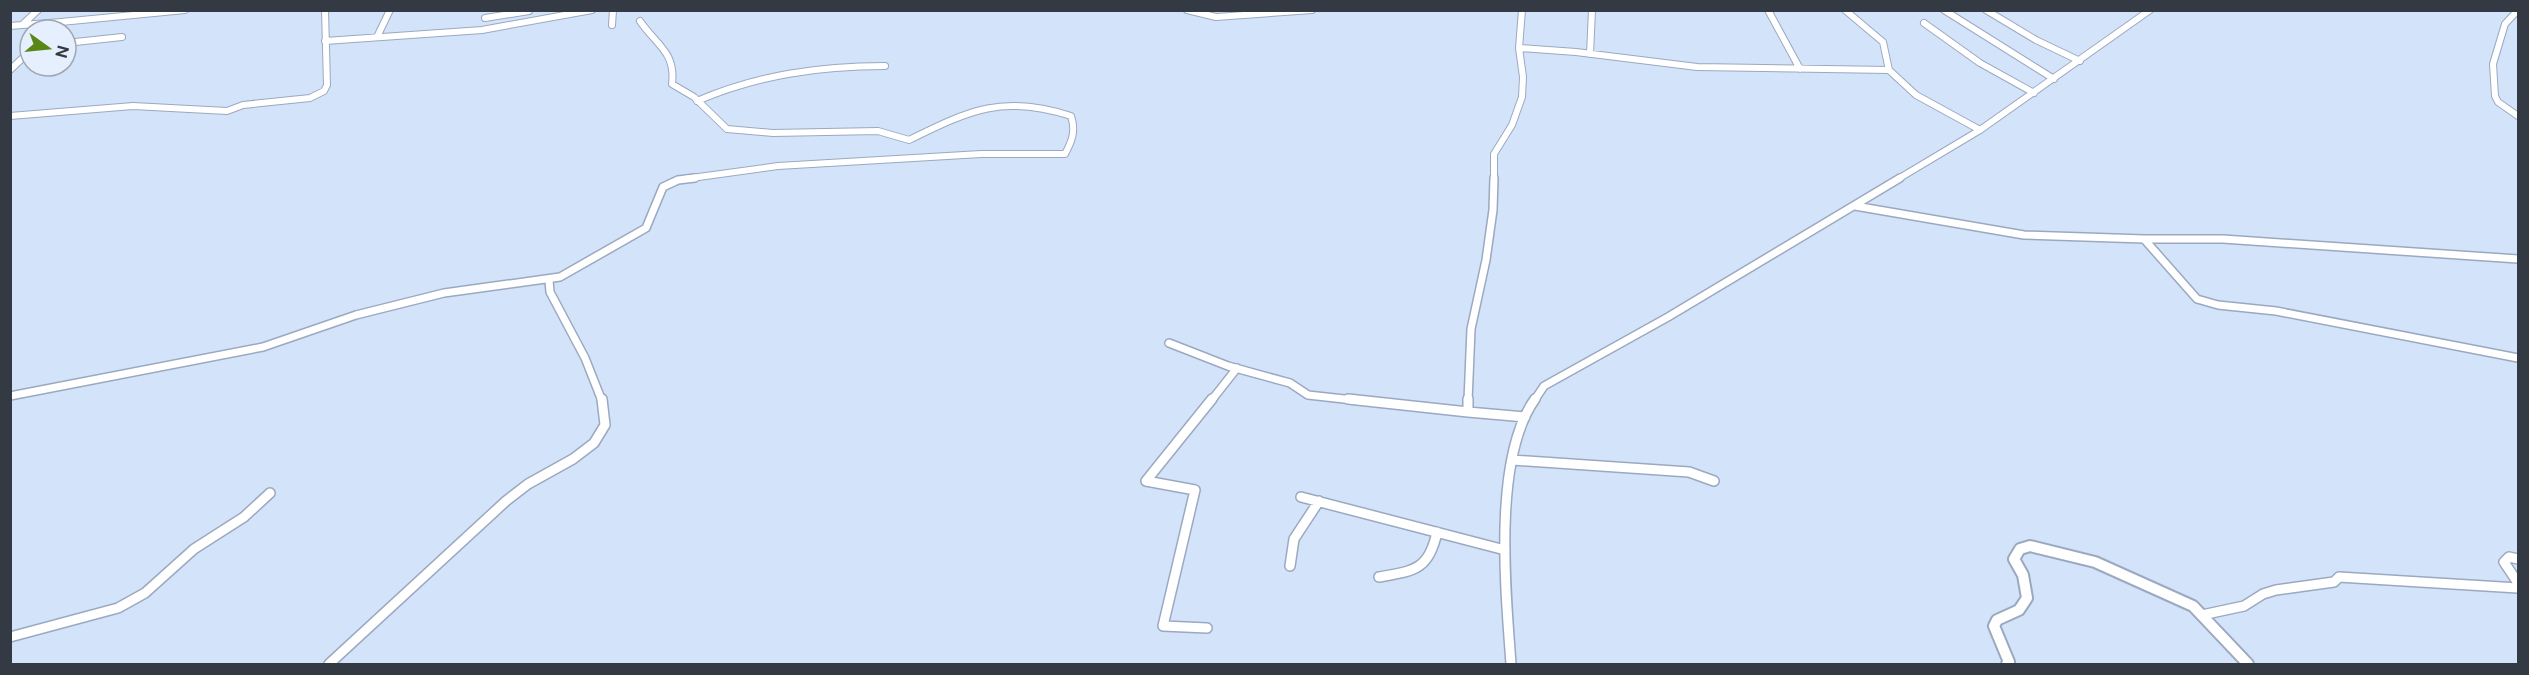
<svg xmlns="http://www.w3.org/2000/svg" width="2529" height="675" font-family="'Public Sans',sans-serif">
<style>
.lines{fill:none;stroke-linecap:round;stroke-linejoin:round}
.minor-far2-casing{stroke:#9ba9c0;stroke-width:8}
.minor-far1-casing{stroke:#9ba9c0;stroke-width:10}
.minor-casing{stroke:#9ba9c0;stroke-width:12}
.tertiary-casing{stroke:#9ba9c0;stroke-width:14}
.minor-far2{stroke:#fff;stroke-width:6}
.minor-far1{stroke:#fff;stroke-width:7}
.minor{stroke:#fff;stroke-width:9}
.tertiary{stroke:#fff;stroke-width:10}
</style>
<rect width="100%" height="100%" fill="#d3e3fa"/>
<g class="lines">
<!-- minor-far2 casing -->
<g class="minor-far2-casing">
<path id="minor-far2" d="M38,10L22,25L61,22L53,30
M1187,10L1216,17L1312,10
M1768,10L1800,69
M1845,10L1883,42L1889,70
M1944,10L2054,79
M1986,10L2036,40L2080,61
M2518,10L2505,24L2493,64L2495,96L2498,102L2518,116
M485,18L529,11
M640,21C656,45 676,52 672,84L694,97L727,129L773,133L878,131L909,140C970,110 1003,94 1071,116C1076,131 1072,141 1065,154H981L778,166L684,179
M61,22L185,10
M1924,23L1980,63L2034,93
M612,25L613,10
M10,26L22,25
M377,37L390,10
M325,41L482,30L592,10
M66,43L122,37
M1519,48L1576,52L1697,67L1889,70L1916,95L1980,130
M1590,54L1592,10
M10,70L30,51
M697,101C758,75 819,66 885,66
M10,116L133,106L227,111L243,105L310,98L324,91L327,85L325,10
M1494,179V154L1512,125L1522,97L1523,77L1519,48L1522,10
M1898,179L1980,130L2150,10"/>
</g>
<!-- minor-far1 casing -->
<g class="minor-far1-casing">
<path id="minor-far1" d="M1855,206L2024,235L2144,239L2197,299L2218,305L2276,311L2518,358
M2144,239H2223L2518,259
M549,280L550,292L585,358L602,401
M1169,343L1228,366L1290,383L1308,395L1362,401
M10,396L263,347L356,315L444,293L560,277L646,228L663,187L678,180L695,178
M1211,401L1237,368
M1468,401L1471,329L1486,260L1493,210L1494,178
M1534,401L1544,386L1668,317L1900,178"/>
</g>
<!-- minor casing -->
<g class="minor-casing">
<path id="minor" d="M1348,399L1468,412
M1468,399V412L1525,417
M1513,460L1689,472L1714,481
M1301,497L1505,550
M2518,559L2509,557L2504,562L2518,583
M1290,566L1294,539L1319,501
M1379,577C1414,571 1429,570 1437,532
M2202,615L2244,606L2263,594L2276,590L2334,582L2339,577L2518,588
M1207,628L1163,626L1195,490L1146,481L1212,399
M10,637L118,608L145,593L194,549L244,517L270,493
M329,664L506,501L528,484L573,459L594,443L605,425L602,399
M1511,664C1506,593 1492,459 1535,399"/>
</g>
<!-- tertiary casing -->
<g class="tertiary-casing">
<path id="tertiary" d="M2007,664L2009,662L1994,626L1997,620L2019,610L2027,598L2023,575L2014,559L2020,549L2030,546L2095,562L2193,606L2248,664"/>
</g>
<!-- minor-far2 -->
<use href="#minor-far2" class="minor-far2"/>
<!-- minor-far1 -->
<use href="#minor-far1" class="minor-far1"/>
<!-- minor -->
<use href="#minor" class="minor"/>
<!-- tertiary -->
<use href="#tertiary" class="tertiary"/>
</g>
<!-- border -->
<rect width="2529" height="675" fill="none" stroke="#343a43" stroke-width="24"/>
<!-- north arrow -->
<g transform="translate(48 48) rotate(105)"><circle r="28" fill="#e6effe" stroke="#9fa7b3" stroke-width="1.5"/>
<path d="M0-4.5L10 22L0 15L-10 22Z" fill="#598717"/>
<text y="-9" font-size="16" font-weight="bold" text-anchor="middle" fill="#343a43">N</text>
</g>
</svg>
